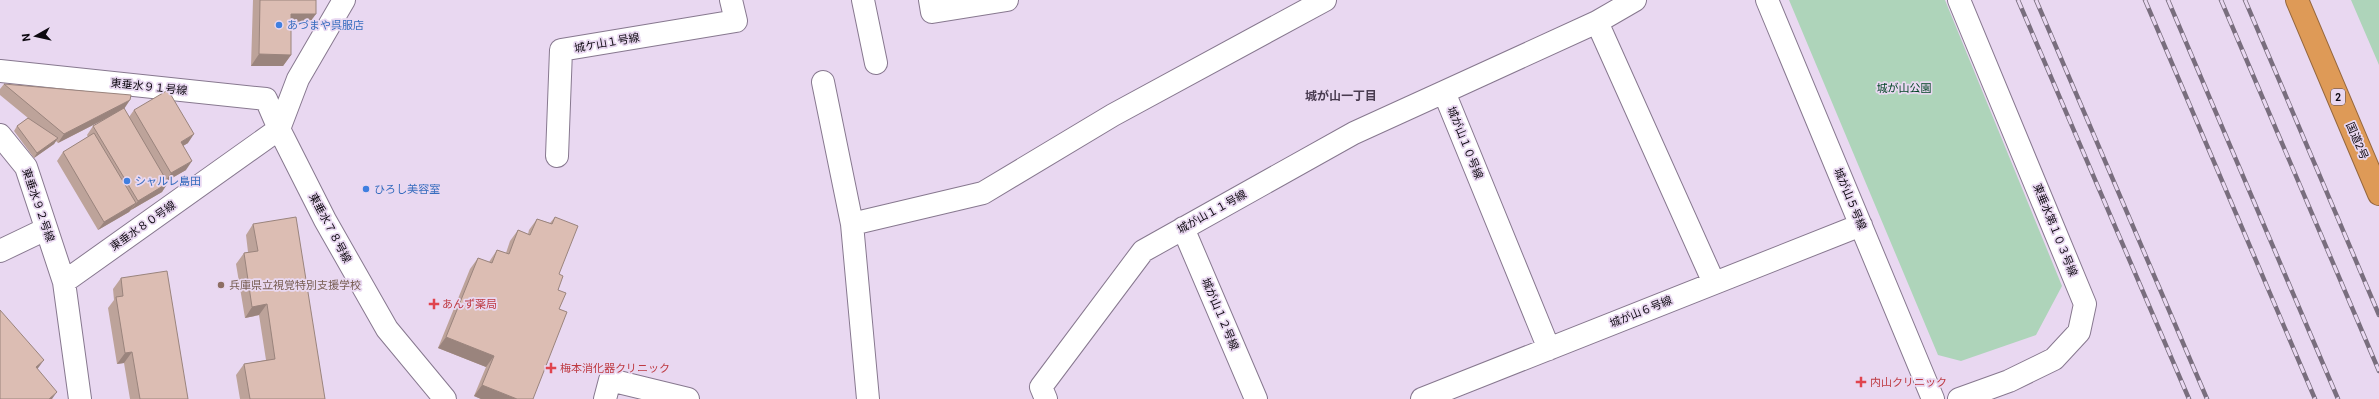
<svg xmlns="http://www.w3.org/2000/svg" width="2379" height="399" font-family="Roboto,'Noto Sans JP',sans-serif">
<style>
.green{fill:#aed4ba}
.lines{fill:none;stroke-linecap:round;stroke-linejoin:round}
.street-casing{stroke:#87788f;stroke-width:24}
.highway-casing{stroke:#95673e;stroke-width:24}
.street{stroke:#fff;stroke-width:22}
.highway{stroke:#de9a57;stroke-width:22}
.rail-casing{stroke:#796e7e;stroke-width:4.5}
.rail{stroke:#e9d8f1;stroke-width:3;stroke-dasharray:9;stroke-linecap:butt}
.wall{fill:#bda39a}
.shaded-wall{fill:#9a847d}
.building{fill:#dcbdb3;stroke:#9a847d}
.shop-dot{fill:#3f7fe0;stroke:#e9d8f1;stroke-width:1.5}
.education-dot{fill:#8d6e63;stroke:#e9d8f1;stroke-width:1.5}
.health-dot{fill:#e0444e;stroke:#e9d8f1;stroke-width:1.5}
.labels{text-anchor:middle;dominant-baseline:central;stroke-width:3.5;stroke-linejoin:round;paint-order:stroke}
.shield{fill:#e9d8f1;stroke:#504754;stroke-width:1}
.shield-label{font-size:10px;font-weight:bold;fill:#0e0911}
.shop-label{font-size:11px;fill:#366cbe;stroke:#e9d8f1;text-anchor:start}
.street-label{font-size:11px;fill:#0e0911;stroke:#e9d8f1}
.park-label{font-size:11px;fill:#004424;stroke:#e9d8f1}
.education-label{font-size:11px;fill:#785e54;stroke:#e9d8f1;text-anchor:start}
.health-label{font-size:11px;fill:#be3a42;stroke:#e9d8f1;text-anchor:start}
.neighbourhood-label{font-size:12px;font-weight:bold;fill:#493b50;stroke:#e9d8f1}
</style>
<rect width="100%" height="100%" fill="#e9d8f1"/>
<!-- green -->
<path class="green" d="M1789,0H1945L2062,286L2036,335L1961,361L1938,355Z
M2351,0H2379V65Z"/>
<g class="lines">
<!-- street casing -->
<g class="street-casing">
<path id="street" d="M863,0L876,63
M930,0L932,12L1007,0
M1635,0L1597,22L1714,283
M1767,0L1933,399
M0,71L266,99L279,129L325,220L387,329L445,399
M823,82L852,224
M0,135L26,167L64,282
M557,156L561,50L736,21L731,0
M1183,228L1256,399
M0,251L46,229
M1549,349L1444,92L1597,22
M80,399L64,282L279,129L298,79L344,0
M605,399L610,380L688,399
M868,399L852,224L983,193L1113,115L1325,0
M1046,399L1041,387L1143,251L1354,133L1444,92
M1422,399L1861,225
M1959,399L2009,381L2054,359L2079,332L2085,304L1959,0"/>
</g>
<!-- highway casing -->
<g class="highway-casing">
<path id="highway" d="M2297,0L2379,194"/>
</g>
<!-- street -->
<use href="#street" class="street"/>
<!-- highway -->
<use href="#highway" class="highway"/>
<!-- rail casing -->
<g class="rail-casing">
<path id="rail" d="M2018,0L2189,399
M2036,0L2207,399
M2145,0L2315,399
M2168,0L2338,399
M2221,0L2379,371
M2245,0L2379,315"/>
</g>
<!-- rail -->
<use href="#rail" class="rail"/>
</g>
<!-- wall -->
<path class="wall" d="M253,0H316L308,25H291V55L283,66H251Z
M4,84L124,109L129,117L134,110L188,143L183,146L186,170L167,181L162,192L131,210L129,212L98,230L57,161L63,152L88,137L87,135L93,126L105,119L58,143L56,141L54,144L34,158L14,131L17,126L28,118L0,95V89Z
M555,217L559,274L558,290L559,309L533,399H481L474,396L486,367L438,348L470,269L478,258L489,262L497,250L506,253L510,241L518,230L528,234L529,230L537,219L550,223Z
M253,224L325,399H240L236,375L244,364L266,360L259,315L245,318L236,264L244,253L248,252L246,235Z
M121,278L188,399H130L124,363L117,364L108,308L114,300L113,289Z"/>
<!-- shaded-wall -->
<path class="shaded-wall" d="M291,14H316L308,25H284Z
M259,54L291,55L283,66H251Z
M130,100L124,109L58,143L64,134Z
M194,134L188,143L174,151L181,142Z
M58,138L54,144L34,158L37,153Z
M192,161L186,170L165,182L171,173Z
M168,183L162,192L131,210L138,201Z
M136,203L129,212L98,230L104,222Z
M267,304L259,315L245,318L252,307Z
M446,337L494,356L486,367L438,348Z
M132,352L124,363L117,364L125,353Z
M44,360L36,371V367Z
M482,385L517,399H481L474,396Z
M57,392L52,399H49Z"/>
<!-- building -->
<path class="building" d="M260,0H316V14H291V55L259,54Z
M4,84L131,95L130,100L64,134Z
M168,90L194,134L181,142L192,161L171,173L134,110Z
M124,108L168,183L138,201L93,126Z
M28,118L58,138L37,153L17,126Z
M94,133L136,203L104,222L63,152Z
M296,217L325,399H250L244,364L275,359L267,304L252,307L244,253L258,251L253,224Z
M555,217L578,226L559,274L563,276L558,290L566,293L559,309L567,312L533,399H517L482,385L494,356L446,337L478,258L492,263L497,250L509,254L518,230L530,235L537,219L552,224Z
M167,271L188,399H140L132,352L125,353L116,297L123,296L121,278Z
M0,310L44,360L36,367L57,392L49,399H0Z"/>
<!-- markers -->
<g class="shop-dot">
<circle cx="279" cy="25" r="4"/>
<circle cx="127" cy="181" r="4"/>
<circle cx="366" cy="189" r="4"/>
</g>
<circle class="education-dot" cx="221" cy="285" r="4"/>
<g class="health-dot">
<path d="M432 298h4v4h4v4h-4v4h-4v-4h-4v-4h4z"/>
<path d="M549 362h4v4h4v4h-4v4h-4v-4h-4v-4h4z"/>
<path d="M1859 376h4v4h4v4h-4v4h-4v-4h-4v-4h4z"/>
</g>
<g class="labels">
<!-- shield labels -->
<rect class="shield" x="2331" y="89" width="14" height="16" rx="3"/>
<g class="shield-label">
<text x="2338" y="97">2</text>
</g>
<!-- shop labels -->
<g class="shop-label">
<text x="287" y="25">あづまや呉服店</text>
<text x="135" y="181">シャルレ島田</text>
<text x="374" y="189">ひろし美容室</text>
</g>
<!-- street labels -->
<g class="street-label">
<text transform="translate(607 43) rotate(-10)">城ケ山１号線</text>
<text transform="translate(149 87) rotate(6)">東垂水９１号線</text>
<text transform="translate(2357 141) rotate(67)">国道2号</text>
<text transform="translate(1465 143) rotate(68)">城が山１０号線</text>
<text transform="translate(1850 199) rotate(67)">城が山５号線</text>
<text transform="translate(38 205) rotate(71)">東垂水９２号線</text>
<text transform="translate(1212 212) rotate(-29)">城が山１１号線</text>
<text transform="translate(143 226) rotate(-35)">東垂水８０号線</text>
<text transform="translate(330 228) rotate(62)">東垂水７８号線</text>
<text transform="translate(2055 230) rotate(68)">東垂水第１０３号線</text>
<text transform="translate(1641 312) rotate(-22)">城が山６号線</text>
<text transform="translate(1220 314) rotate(67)">城が山１２号線</text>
</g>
<!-- park labels -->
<g class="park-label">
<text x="1904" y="88">城が山公園</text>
</g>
<!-- education labels -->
<g class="education-label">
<text x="229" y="285">兵庫県立視覚特別支援学校</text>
</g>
<!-- health labels -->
<g class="health-label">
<text x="442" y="304">あんず薬局</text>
<text x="560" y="368">梅本消化器クリニック</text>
<text x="1870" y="382">内山クリニック</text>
</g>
<!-- neighbourhood labels -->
<g class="neighbourhood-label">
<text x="1341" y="96">城が山一丁目</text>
</g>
</g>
<!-- north arrow -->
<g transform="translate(36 36) rotate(262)" stroke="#e9d8f1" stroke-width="3" paint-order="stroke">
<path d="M0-3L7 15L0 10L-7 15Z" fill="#0e0911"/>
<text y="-6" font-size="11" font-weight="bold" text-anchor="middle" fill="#0e0911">N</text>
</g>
</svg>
